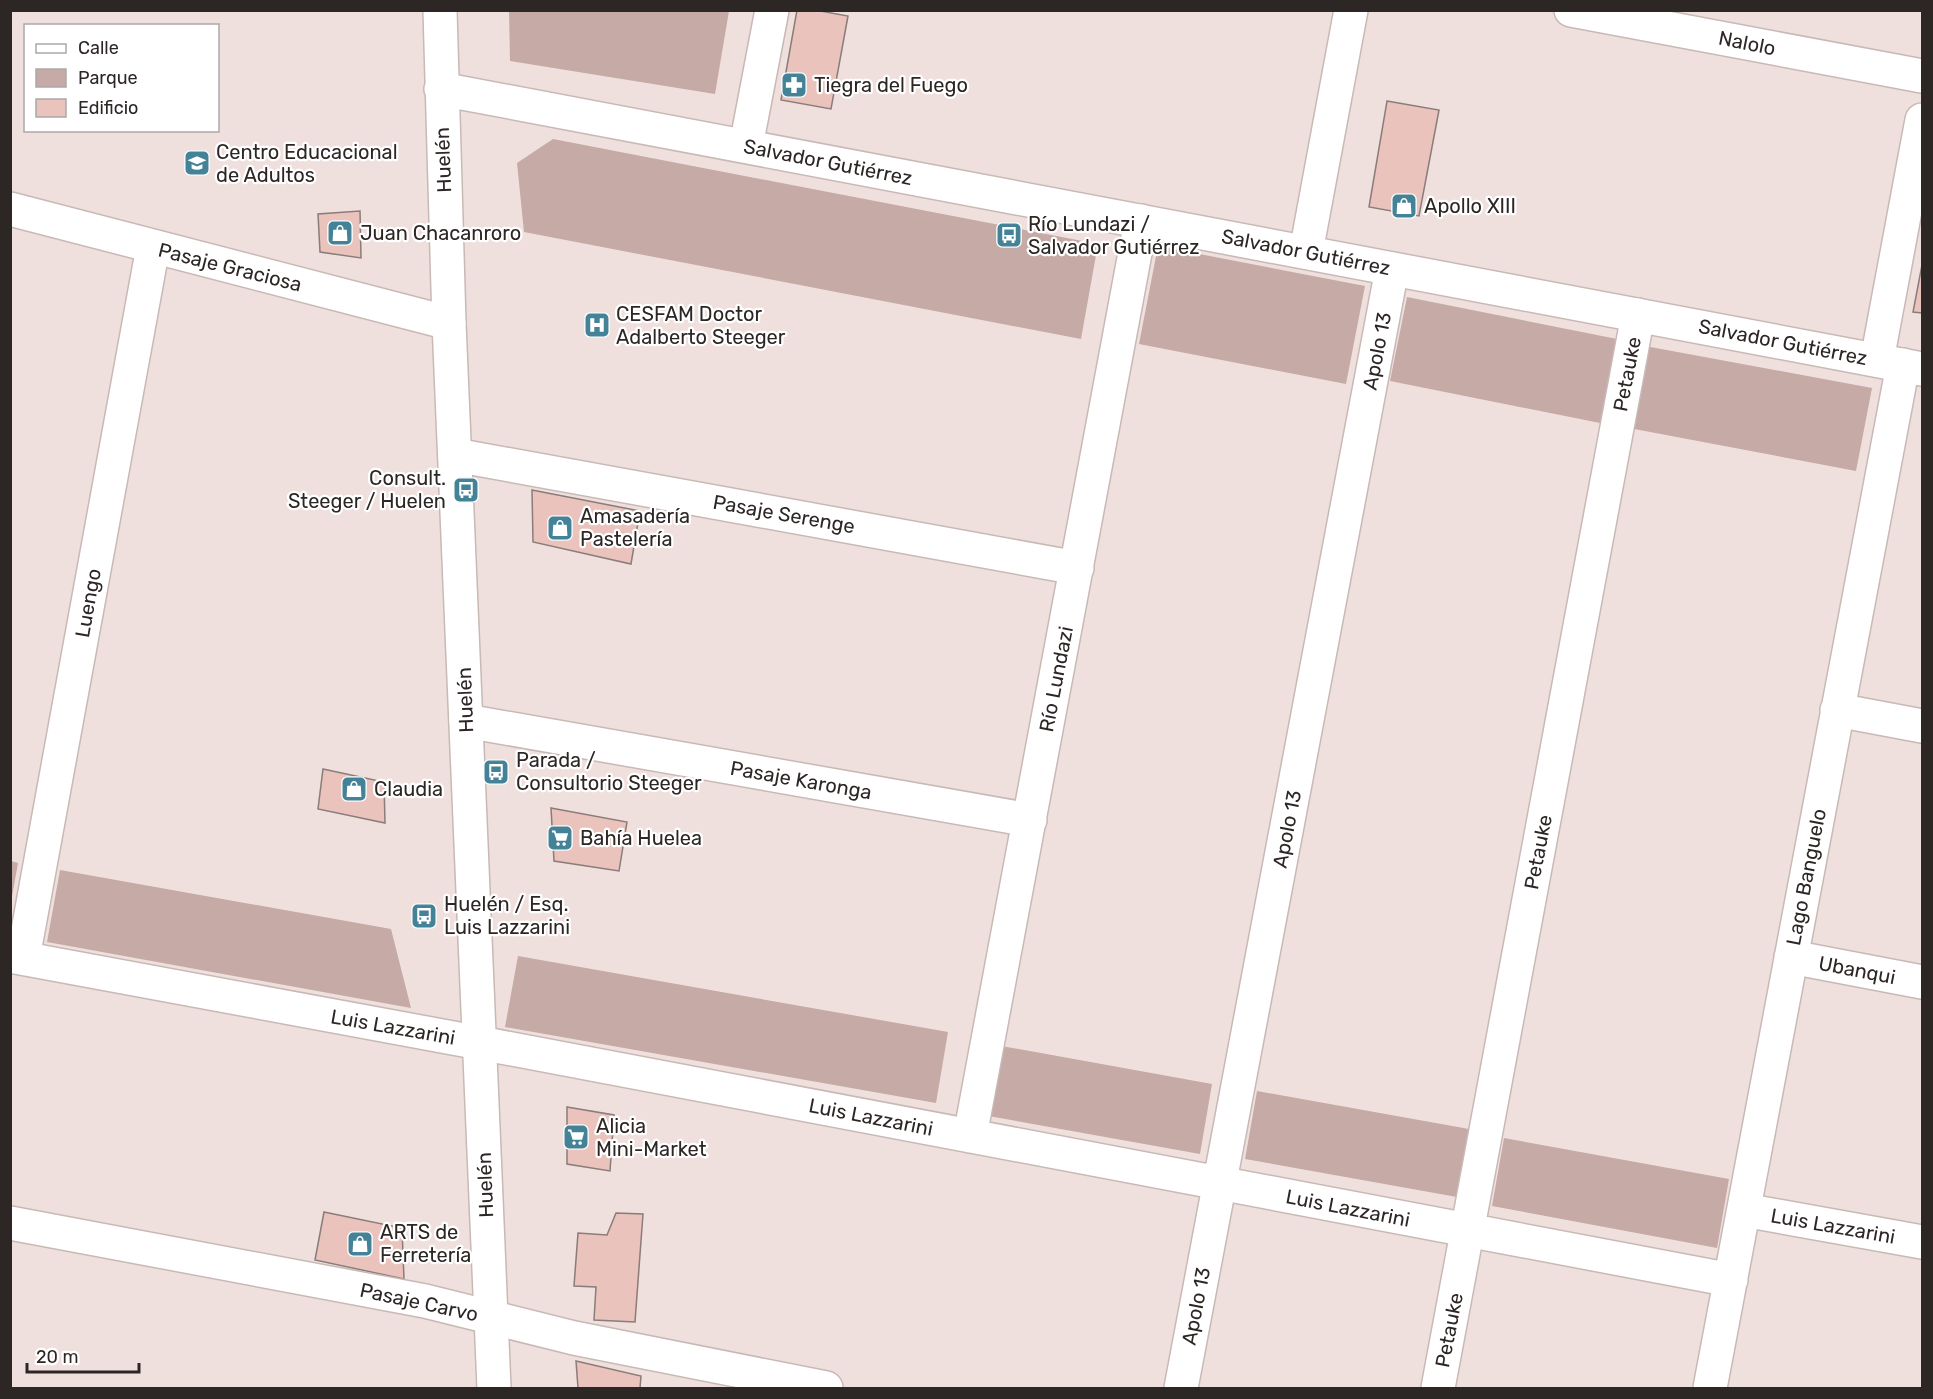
<svg xmlns="http://www.w3.org/2000/svg" width="1933" height="1399" font-family="Rubik,sans-serif">
<style>
.green{fill:#c5aaa5}
.building{fill:#e9c3bc;stroke:#8a7c7a;stroke-width:1.5}
.lines{fill:none;stroke-linecap:round;stroke-linejoin:round}
.minor-casing{stroke:#c8b9b6;stroke-width:36}
.secondary-casing{stroke:#c8b9b6;stroke-width:36}
.minor{stroke:#fff;stroke-width:33}
.secondary{stroke:#fff;stroke-width:33}
.labels{text-anchor:middle;dominant-baseline:central;stroke-width:4.5;stroke-linejoin:round;paint-order:stroke}
.street-label{font-size:20px;fill:#2c2625;stroke:#fff}
.poi-label{font-size:20px;fill:#2c2625;stroke:#fff;text-anchor:start}
</style>
<rect width="100%" height="100%" fill="#f0e0dd"/>
<!-- green -->
<path class="green" d="M509,11H729L715,94L510,61Z
M553,139L1098,244L1081,339L524,232L517,163Z
M1158,246L1365,286L1346,384L1139,344Z
M1407,297L1617,339L1600,423L1390,381Z
M1645,346L1872,388L1856,471L1629,428Z
M11,861L18,863L11,902L10,861Z
M60,870L391,929L411,1008L47,942Z
M518,956L948,1032L936,1103L505,1027Z
M996,1045L1212,1084L1200,1154L983,1115Z
M1257,1091L1469,1129L1457,1197L1245,1159Z
M1504,1138L1729,1179L1717,1248L1492,1206Z"/>
<!-- building -->
<path class="building" d="M797,10H815L848,16L831,109L781,100Z
M1387,101L1439,110L1419,216L1369,207Z
M360,211L361,258L320,252L318,214Z
M1922,265V313L1913,312Z
M532,490L640,511L631,564L533,542Z
M323,769L384,782L385,823L318,809Z
M551,808L627,822L619,871L554,861Z
M567,1107L614,1115L610,1171L567,1164Z
M324,1212L402,1228L404,1279L315,1260Z
M616,1213L643,1214L635,1322L594,1320L596,1287L574,1286L578,1233L607,1235Z
M576,1361L641,1376L640,1388H578Z"/>
<g class="lines">
<!-- minor casing -->
<g class="minor-casing">
<path id="minor" d="M1571,10L1922,76
M746,146L772,10
M10,209L449,323
M1306,252L1351,10
M1877,360L1922,120
M455,455L1077,568
M1837,710L1922,726
M466,721L1030,820
M10,956L480,1043L1731,1280
M1791,957L1922,982
M23,958L153,247
M970,1136L1141,221
M1744,1210L1922,1242
M10,1223L425,1301L574,1338L826,1388
M1181,1388L1392,269
M1438,1388L1638,315
M1710,1388L1903,365"/>
</g>
<!-- secondary casing -->
<g class="secondary-casing">
<path id="secondary" d="M440,10L449,323L494,1388
M441,89L1922,369"/>
</g>
<!-- minor -->
<use href="#minor" class="minor"/>
<!-- secondary -->
<use href="#secondary" class="secondary"/>
</g>
<!-- icons -->
<defs>
<g id="pharmacy-square" transform="scale(1.35)"><rect x="-9" y="-9" width="18" height="18" rx="4" fill="#438297" stroke="#fff"/><path d="M-2-6h4v4h4v4h-4v4h-4v-4h-4v-4h4Z" fill="#fff"/></g>
<g id="school-square" transform="scale(1.35)"><rect x="-9" y="-9" width="18" height="18" rx="4" fill="#438297" stroke="#fff"/><path d="M0-5L7-2L0 1L-7-2ZM-4 1L0 2.5L4 1V4Q0 6-4 4Z" fill="#fff"/></g>
<g id="shop-square" transform="scale(1.35)"><rect x="-9" y="-9" width="18" height="18" rx="4" fill="#438297" stroke="#fff"/><path d="M-5-2.5h2.3a2.7 3.5 0 0 1 5.4 0H5L5.5 6h-11ZM-1.5-2.5h3a1.5 2.3 0 0 0-3 0Z" fill="#fff"/></g>
<g id="bus-square" transform="scale(1.35)"><rect x="-9" y="-9" width="18" height="18" rx="4" fill="#438297" stroke="#fff"/><path d="M-5-6H5V4H4V6H2V4H-2V6H-4V4H-5ZM-3.5-4V0h7V-4ZM-3.5 1.2v1.5H-2V1.2ZM2 1.2v1.5H3.5V1.2Z" fill="#fff"/></g>
<g id="hospital-square" transform="scale(1.35)"><rect x="-9" y="-9" width="18" height="18" rx="4" fill="#438297" stroke="#fff"/><path d="M-5-5h3v3.5h4V-5h3V5h-3V1.5h-4V5h-3Z" fill="#fff"/></g>
<g id="supermarket-square" transform="scale(1.35)"><rect x="-9" y="-9" width="18" height="18" rx="4" fill="#438297" stroke="#fff"/><path d="M-6-5.5h2.5l.6 2H6L4.5 2H-2.5L-4.4-4H-6ZM-1.5 3.2a1.3 1.3 0 1 0 .1 0ZM3 3.2a1.3 1.3 0 1 0 .1 0Z" fill="#fff"/></g>
</defs>
<g fill-rule="evenodd">
<use href="#pharmacy-square" x="794" y="85"/>
<use href="#school-square" x="197" y="163"/>
<use href="#shop-square" x="1404" y="206"/>
<use href="#shop-square" x="340" y="233"/>
<use href="#bus-square" x="1009" y="235"/>
<use href="#hospital-square" x="597" y="325"/>
<use href="#bus-square" x="466" y="490"/>
<use href="#shop-square" x="560" y="528"/>
<use href="#bus-square" x="496" y="772"/>
<use href="#shop-square" x="354" y="789"/>
<use href="#supermarket-square" x="560" y="838"/>
<use href="#bus-square" x="424" y="916"/>
<use href="#supermarket-square" x="576" y="1137"/>
<use href="#shop-square" x="360" y="1244"/>
</g>
<g class="labels">
<!-- street labels -->
<g class="street-label">
<text transform="translate(1747 43) rotate(11)">Nalolo</text>
<text transform="translate(443 160) rotate(-92)">Huelén</text>
<text transform="translate(828 162) rotate(11)">Salvador Gutiérrez</text>
<text transform="translate(1306 252) rotate(11)">Salvador Gutiérrez</text>
<text transform="translate(230 267) rotate(14)">Pasaje Graciosa</text>
<text transform="translate(1783 342) rotate(11)">Salvador Gutiérrez</text>
<text transform="translate(1377 351) rotate(-79)">Apolo 13</text>
<text transform="translate(1627 374) rotate(-79)">Petauke</text>
<text transform="translate(784 514) rotate(10)">Pasaje Serenge</text>
<text transform="translate(88 603) rotate(-80)">Luengo</text>
<text transform="translate(1056 679) rotate(-79)">Río Lundazi</text>
<text transform="translate(465 700) rotate(-92)">Huelén</text>
<text transform="translate(801 780) rotate(10)">Pasaje Karonga</text>
<text transform="translate(1287 829) rotate(-79)">Apolo 13</text>
<text transform="translate(1538 852) rotate(-79)">Petauke</text>
<text transform="translate(1806 877) rotate(-79)">Lago Banguelo</text>
<text transform="translate(1857 970) rotate(11)">Ubanqui</text>
<text transform="translate(393 1027) rotate(10)">Luis Lazzarini</text>
<text transform="translate(871 1117) rotate(11)">Luis Lazzarini</text>
<text transform="translate(485 1185) rotate(-92)">Huelén</text>
<text transform="translate(1348 1208) rotate(11)">Luis Lazzarini</text>
<text transform="translate(1833 1226) rotate(10)">Luis Lazzarini</text>
<text transform="translate(419 1302) rotate(12)">Pasaje Carvo</text>
<text transform="translate(1196 1306) rotate(-79)">Apolo 13</text>
<text transform="translate(1449 1330) rotate(-79)">Petauke</text>
</g>
<!-- poi labels -->
<g class="poi-label">
<text x="814" y="85">Tiegra del Fuego</text>
<text x="216" y="152">Centro Educacional<tspan x="216" dy="23">de Adultos</tspan></text>
<text x="1424" y="206">Apollo XIII</text>
<text x="1028" y="224">Río Lundazi /<tspan x="1028" dy="23">Salvador Gutiérrez</tspan></text>
<text x="360" y="233">Juan Chacanroro</text>
<text x="616" y="314">CESFAM Doctor<tspan x="616" dy="23">Adalberto Steeger</tspan></text>
<text x="446" y="478" text-anchor="end">Consult.<tspan x="446" dy="23">Steeger / Huelen</tspan></text>
<text x="580" y="516">Amasadería<tspan x="580" dy="23">Pastelería</tspan></text>
<text x="516" y="760">Parada /<tspan x="516" dy="23">Consultorio Steeger</tspan></text>
<text x="374" y="789">Claudia</text>
<text x="580" y="838">Bahía Huelea</text>
<text x="444" y="904">Huelén / Esq.<tspan x="444" dy="23">Luis Lazzarini</tspan></text>
<text x="596" y="1126">Alicia<tspan x="596" dy="23">Mini-Market</tspan></text>
<text x="380" y="1232">ARTS de<tspan x="380" dy="23">Ferretería</tspan></text>
</g>
</g>
<!-- border -->
<rect width="1933" height="1399" fill="none" stroke="#2c2625" stroke-width="24"/>
<!-- legend -->
<rect x="24" y="24" width="195" height="108" fill="#ffffff" stroke="#aba8a8" stroke-width="1.5"/>
<rect x="36" y="44" width="30" height="9" fill="#ffffff" stroke="#aba8a8" stroke-width="1.5"/>
<text x="78" y="54" font-size="18" fill="#2c2625">Calle</text>
<rect x="36" y="69" width="30" height="18" fill="#c5aaa5" stroke="#aba8a8" stroke-width="1.5"/>
<text x="78" y="84" font-size="18" fill="#2c2625">Parque</text>
<rect x="36" y="99" width="30" height="18" fill="#e9c3bc" stroke="#aba8a8" stroke-width="1.5"/>
<text x="78" y="114" font-size="18" fill="#2c2625">Edificio</text>
<!-- scale -->
<path d="M27 1363v9h112v-9" fill="none" stroke="#2c2625" stroke-width="3"/>
<text x="36" y="1363" font-size="18" fill="#2c2625" stroke="#ffffff" stroke-width="4.5" paint-order="stroke">20 m</text>
</svg>
